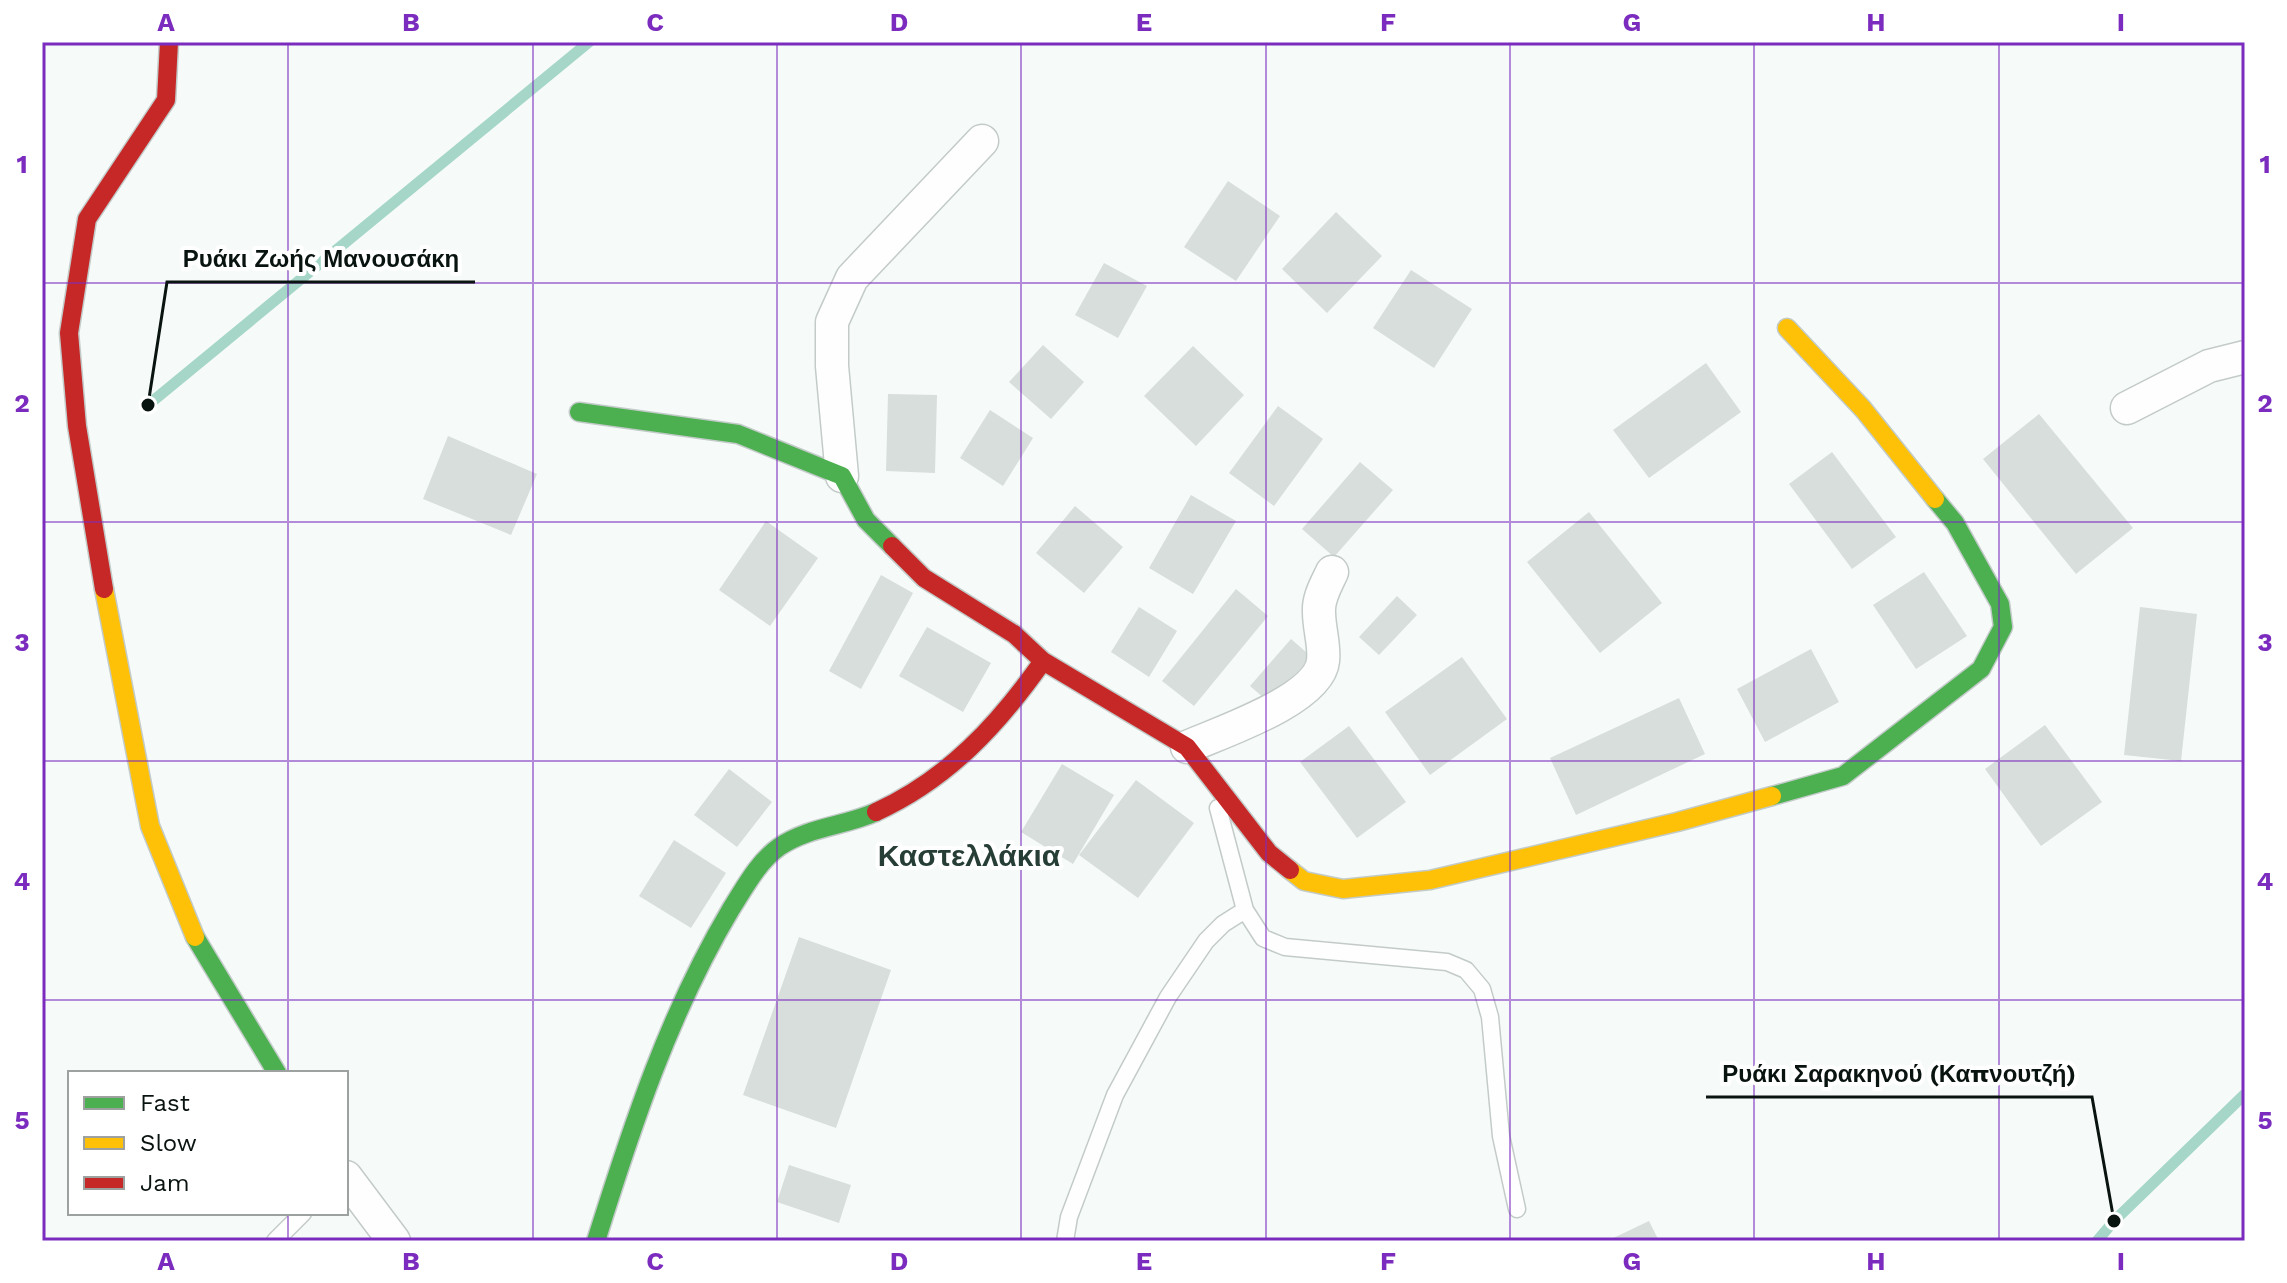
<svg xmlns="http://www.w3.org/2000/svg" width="2287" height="1283" font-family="'Work Sans',sans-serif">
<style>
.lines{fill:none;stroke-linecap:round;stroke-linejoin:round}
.stream{stroke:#a5d6c7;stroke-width:11}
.building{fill:#d7dedb}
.lane-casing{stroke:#c3cbc9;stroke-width:19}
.street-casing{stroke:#c3cbc9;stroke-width:35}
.fast-casing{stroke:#c3cbc9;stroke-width:21}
.slow-casing{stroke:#c3cbc9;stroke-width:21}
.jam-casing{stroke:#c3cbc9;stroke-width:21}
.lane{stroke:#fefefe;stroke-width:16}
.street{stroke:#fefefe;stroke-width:32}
.fast{stroke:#4caf50;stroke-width:18}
.slow{stroke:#ffc107;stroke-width:18}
.jam{stroke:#c62828;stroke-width:18}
.grid{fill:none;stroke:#7b2cbf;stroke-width:2;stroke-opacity:0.55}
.labels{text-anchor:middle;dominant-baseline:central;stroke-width:8;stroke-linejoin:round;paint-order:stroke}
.district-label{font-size:30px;font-weight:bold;fill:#273e37;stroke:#fff}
.leader{fill:none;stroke:#091310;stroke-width:3}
.callout-dot{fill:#091310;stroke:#fff;stroke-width:3}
.callout-label{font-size:24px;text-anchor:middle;font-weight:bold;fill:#091310;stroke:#fff;stroke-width:8;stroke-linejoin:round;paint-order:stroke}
.neatline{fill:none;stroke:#7b2cbf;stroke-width:3}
.grid-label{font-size:26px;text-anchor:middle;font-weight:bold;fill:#7b2cbf}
</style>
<rect width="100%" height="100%" fill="#f6fbf9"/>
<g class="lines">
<!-- stream -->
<path class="stream" d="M148,405L589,42
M2097,1241L2114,1221L2245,1094"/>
</g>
<!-- building -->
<path class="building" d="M1228,181L1280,216L1236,281L1184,247Z
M1336,212L1382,256L1327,313L1282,269Z
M1104,263L1147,286L1118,338L1075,315Z
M1411,270L1472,309L1434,368L1373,328Z
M1043,345L1084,382L1051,419L1009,382Z
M1193,346L1244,395L1196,446L1144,396Z
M1706,363L1741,412L1649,478L1613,430Z
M888,394L937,395L935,473L886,471Z
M1278,406L1323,439L1274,506L1229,473Z
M990,410L1033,438L1003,486L960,458Z
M2039,414L2133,528L2076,574L1983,459Z
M448,436L537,474L511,535L423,499Z
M1832,452L1896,537L1852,569L1789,484Z
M1360,462L1393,490L1334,557L1302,529Z
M1191,495L1236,521L1193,594L1149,568Z
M1075,506L1123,547L1084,593L1036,553Z
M1589,512L1662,603L1600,653L1527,562Z
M766,521L818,558L770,626L719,590Z
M1924,572L1967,636L1916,669L1873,605Z
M881,575L913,593L861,689L829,671Z
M1236,589L1268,616L1194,706L1162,681Z
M1397,596L1417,615L1379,655L1359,637Z
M1139,607L1177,631L1149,677L1111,652Z
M2140,607L2197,614L2181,761L2124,755Z
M927,627L991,663L963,712L899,676Z
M1291,639L1313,658L1272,705L1250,686Z
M1811,649L1839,702L1765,742L1737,689Z
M1462,657L1507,719L1430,775L1385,712Z
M1679,698L1705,754L1576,815L1550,758Z
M2045,725L2102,802L2041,846L1985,769Z
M1349,726L1406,802L1357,838L1300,762Z
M1062,764L1114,795L1073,864L1021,832Z
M729,769L772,802L737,847L694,815Z
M1136,780L1194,823L1138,898L1079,855Z
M674,840L726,873L691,928L639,896Z
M799,937L891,970L836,1128L743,1095Z
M789,1165L851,1185L839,1223L777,1202Z
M1649,1221L1659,1241H1607Z"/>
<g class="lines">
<!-- lane casing -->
<g class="lane-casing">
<path id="lane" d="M1218,808L1245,910L1263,938L1285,947L1447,962L1466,970L1482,989L1490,1017L1501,1136L1517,1209
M275,1241L303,1213
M1065,1241L1069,1217L1115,1095L1168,997L1206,941L1223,924L1245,910"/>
</g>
<!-- street casing -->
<g class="street-casing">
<path id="street" d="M2127,408L2209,366L2245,357
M842,476L832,366V322L852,278L982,141
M1187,747C1219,733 1319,700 1323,661C1325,645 1319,629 1319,612C1318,598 1326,585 1332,572
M346,1177L394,1241"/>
</g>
<!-- fast casing -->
<g class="fast-casing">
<path id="fast" d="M579,412L738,434L842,476L866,520L892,546
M1772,796L1843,776L1981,669L2003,627L2000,604L1955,523L1935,499
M195,937L277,1073
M596,1241C632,1126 669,1013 731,909C745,887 758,862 779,847C808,827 845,826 876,812"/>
</g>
<!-- slow casing -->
<g class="slow-casing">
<path id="slow" d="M1787,328L1863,409L1935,499
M104,589L150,826L195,937
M1290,870L1304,881L1343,889L1430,880L1677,822L1772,796"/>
</g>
<!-- jam casing -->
<g class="jam-casing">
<path id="jam" d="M892,546L924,578L1014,634L1043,661L1187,747L1269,853L1290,870
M104,589L77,426L69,333L87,219L166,100L169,42
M876,812C948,779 998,725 1043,661"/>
</g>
<!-- lane -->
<use href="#lane" class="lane"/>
<!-- street -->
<use href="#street" class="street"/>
<!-- fast -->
<use href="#fast" class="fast"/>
<!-- slow -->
<use href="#slow" class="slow"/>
<!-- jam -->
<use href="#jam" class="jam"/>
</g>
<!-- grid -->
<path class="grid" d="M288,42V1073M533,42V1241M777,42V1241M1021,42V1241M1266,42V1241M1510,42V1241M1754,42V1241M1999,42V1241M42,283H2245M42,522H2245M42,761H2245M42,1000H2245M288,1213V1241"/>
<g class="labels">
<!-- district labels -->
<g class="district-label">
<text x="969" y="855">Καστελλάκια</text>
</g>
</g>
<!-- callouts -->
<path class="leader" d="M148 405L167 282H475M2114 1221L2092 1097H1706"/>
<g class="callout-dot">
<circle cx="148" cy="405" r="8"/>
<circle cx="2114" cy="1221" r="8"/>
</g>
<g class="callout-label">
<text x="321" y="267">Ρυάκι Ζωής Μανουσάκη</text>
<text x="1899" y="1082">Ρυάκι Σαρακηνού (Καπνουτζή)</text>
</g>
<!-- border -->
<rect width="2287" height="1283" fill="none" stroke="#ffffff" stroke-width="88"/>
<!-- legend -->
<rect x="68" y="1071" width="280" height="144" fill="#ffffff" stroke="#9da19f" stroke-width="2"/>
<rect x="84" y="1097" width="40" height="12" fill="#4caf50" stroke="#9da19f" stroke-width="2"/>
<text x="140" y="1111" font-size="24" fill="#091310">Fast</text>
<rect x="84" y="1137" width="40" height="12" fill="#ffc107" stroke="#9da19f" stroke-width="2"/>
<text x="140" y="1151" font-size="24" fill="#091310">Slow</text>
<rect x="84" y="1177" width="40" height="12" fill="#c62828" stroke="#9da19f" stroke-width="2"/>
<text x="140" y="1191" font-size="24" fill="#091310">Jam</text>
<rect x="44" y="44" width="2199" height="1195" class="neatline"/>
<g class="grid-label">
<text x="166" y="31">A</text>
<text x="411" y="31">B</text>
<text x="655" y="31">C</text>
<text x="899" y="31">D</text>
<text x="1144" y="31">E</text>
<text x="1388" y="31">F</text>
<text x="1632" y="31">G</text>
<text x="1876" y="31">H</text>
<text x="2121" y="31">I</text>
<text x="22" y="173">1</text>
<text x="2265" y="173">1</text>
<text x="22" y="412">2</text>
<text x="2265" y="412">2</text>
<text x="22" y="651">3</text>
<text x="2265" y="651">3</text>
<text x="22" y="890">4</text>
<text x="2265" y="890">4</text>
<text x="22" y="1129">5</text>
<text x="2265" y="1129">5</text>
<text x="166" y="1270">A</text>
<text x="411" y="1270">B</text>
<text x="655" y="1270">C</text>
<text x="899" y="1270">D</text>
<text x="1144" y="1270">E</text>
<text x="1388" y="1270">F</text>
<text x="1632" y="1270">G</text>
<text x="1876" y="1270">H</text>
<text x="2121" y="1270">I</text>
</g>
</svg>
